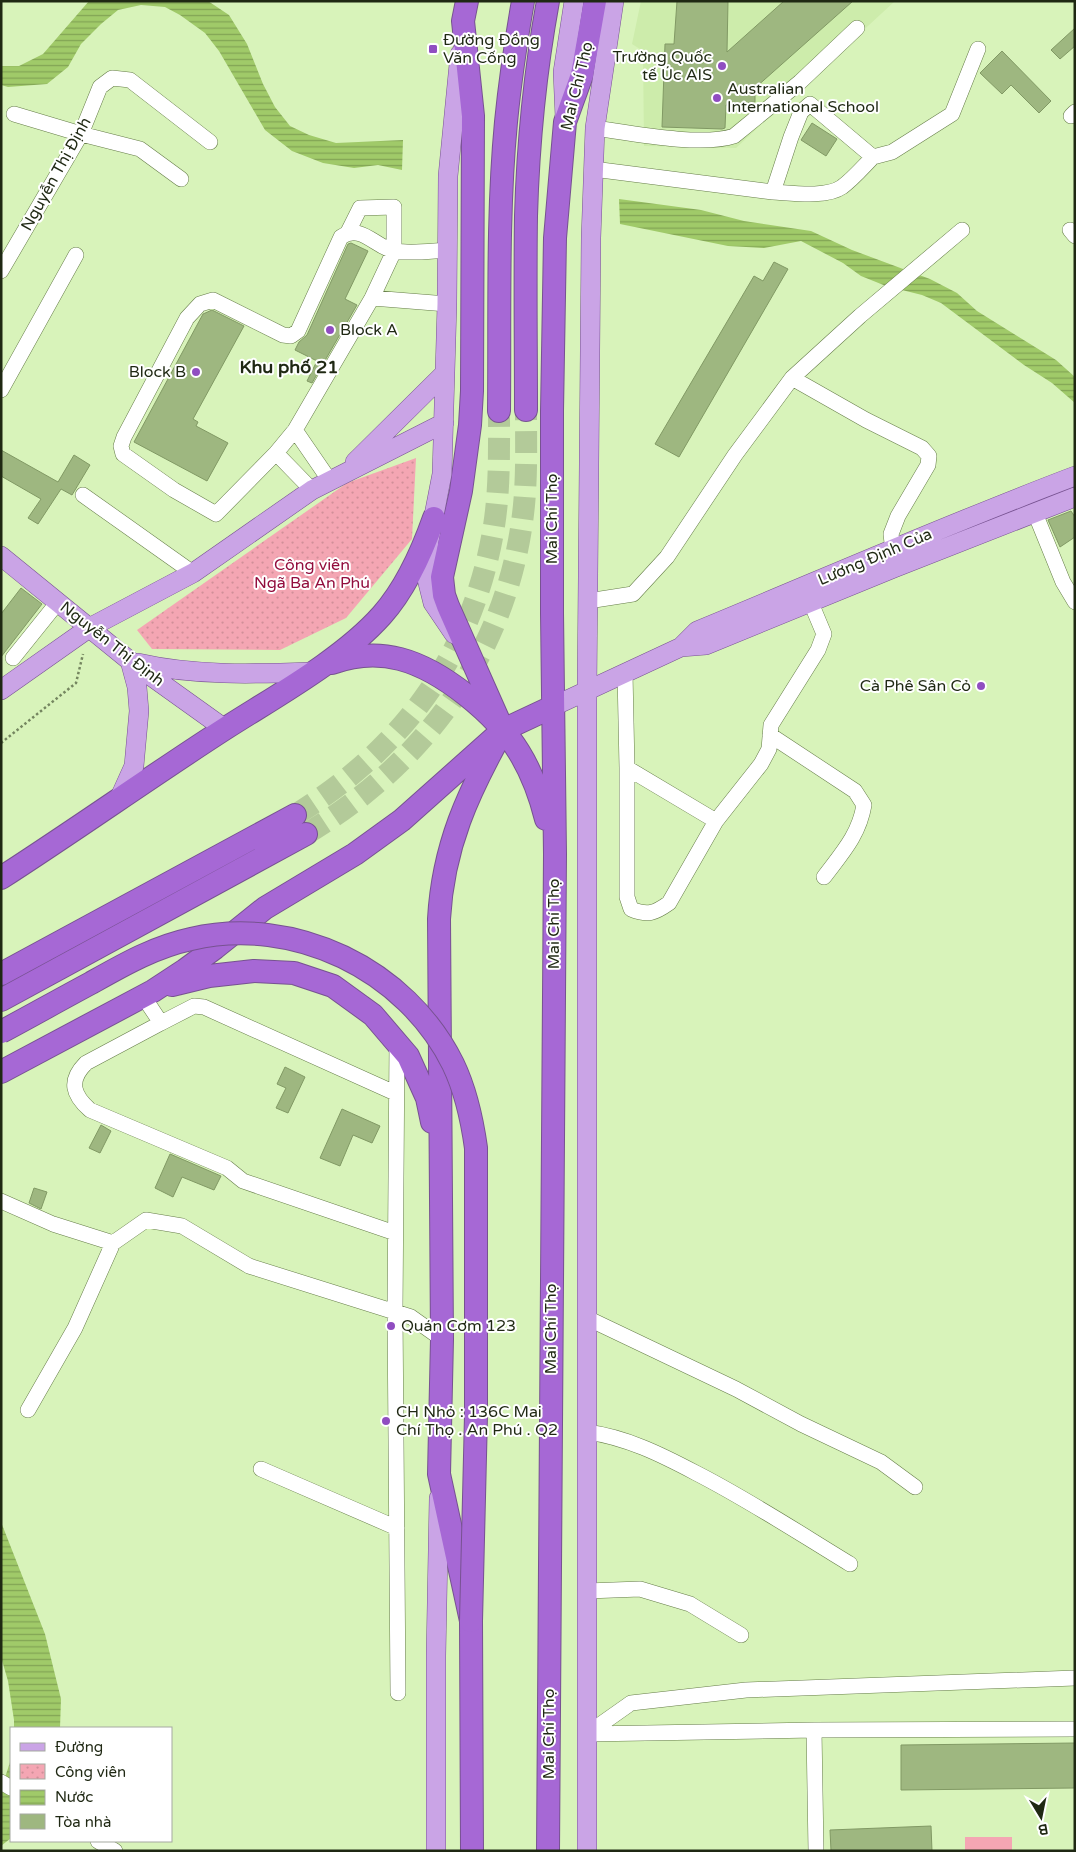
<svg xmlns="http://www.w3.org/2000/svg" width="1076" height="1852" font-family="'Varela Round',sans-serif">
<style>
.built{fill:#cdecab}
.park{fill:url(#park-dots)}
.garden{fill:#f4a6b3}
.water{fill:url(#water-rules)}
.building{fill:#9eb780;stroke:#819964}
.lines{fill:none;stroke-linecap:round;stroke-linejoin:round}
.highway-tunnel{stroke:#b3ca99;stroke-width:22;stroke-dasharray:22 11;stroke-linecap:butt}
.minor-casing{stroke:#667d49;stroke-width:16}
.major-casing{stroke:#775291;stroke-width:20}
.highway-casing{stroke:#775291;stroke-width:24}
.path{stroke:#758660;stroke-width:2.5;stroke-dasharray:2.5 2.5;stroke-linecap:butt}
.minor{stroke:#fff;stroke-width:15}
.major{stroke:#caa4e6;stroke-width:19}
.highway{stroke:#a668d5;stroke-width:22}
.highway-bridge-casing{stroke:#775291;stroke-width:24;stroke-linecap:butt}
.highway-bridge{stroke:#a668d5;stroke-width:22}
.poi-dot{fill:#904dc1;stroke:#fff;stroke-width:2}
.labels{text-anchor:middle;dominant-baseline:central;stroke-width:4;stroke-linejoin:round;paint-order:stroke}
.poi-label{font-size:16px;fill:#1f2813;stroke:#fff;text-anchor:start}
.street-label{font-size:16px;fill:#1f2813;stroke:#fff}
.park-label{font-size:16px;fill:#920d3d;stroke:#fff}
.neighbourhood-label{font-size:18px;font-weight:bold;fill:#1f2813;stroke:#fff}
</style>
<defs>
<pattern id="park-dots" width="8" height="8" patternUnits="userSpaceOnUse" patternTransform="scale(1.25)"><rect width="8" height="8" fill="#f4a6b3"/><path d="M2 2h.1M6 6h.1" fill="none" stroke="#d18f99" stroke-width="1.8" stroke-linecap="round"/></pattern>
<pattern id="water-rules" width="6" height="5" patternUnits="userSpaceOnUse" patternTransform="scale(1.25)"><rect width="6" height="5" fill="#a0ca69"/><path d="M0 2.5h6" fill="none" stroke="#82a455"/></pattern>
</defs>
<rect width="100%" height="100%" fill="#d8f3ba"/>
<!-- built -->
<path class="built" d="M641,1H895L736,148L644,146L643,51L632,44Z"/>
<!-- park -->
<path class="park" d="M416,458L412,539L346,618L280,650L152,649L137,630L347,483Z"/>
<!-- garden -->
<path class="garden" d="M965,1837H1012V1851H965Z"/>
<!-- water -->
<path class="water" d="M89,1H208L229,15L247,44L263,84L275,107L290,126L309,135L336,143L403,140L402,170L378,165L354,168L323,163L292,151L265,130L219,51L205,33L180,15L165,7L141,5L118,10L101,24L81,44L68,67L47,84L8,87L1,85V66H19L43,54Z
M619,199L701,210L744,221L811,231L852,250L930,279L957,293L977,311L1056,360L1075,377V403L1052,383L1024,365L941,303L922,295L886,286L861,276L843,263L801,241L764,248L728,246L620,224Z
M1,1522L45,1634L61,1699L60,1728H14V1720L8,1681L1,1657Z
M11,1759V1838L1,1846V1790Z"/>
<!-- building -->
<path class="building" d="M677,1H728L727,52L784,1H853L755,88V102L726,105L725,128L722,129L662,127L665,44H674Z
M1075,28V46L1060,59L1051,50Z
M1002,51L1051,101L1039,113L1011,85L1002,94L980,73Z
M812,123L837,139L826,156L801,140Z
M351,243L368,251L345,299L357,305L312,383L307,381L317,361L295,350L299,342L307,335L348,244Z
M774,262L788,269L679,457L655,444L754,276L763,281Z
M212,310L244,326L193,419L198,422L196,426L228,443L207,481L134,442L203,314Z
M1,450L58,482L74,455L90,465L72,495L61,489L38,524L28,518L41,499L1,476Z
M1071,511L1075,517V537L1060,547L1048,520Z
M21,588L42,604L1,657V614Z
M285,1067L305,1077L288,1113L276,1108L286,1088L277,1084Z
M342,1109L380,1126L372,1143L353,1135L340,1166L320,1158Z
M101,1125L111,1131L100,1153L89,1148Z
M170,1154L221,1176L214,1190L182,1177L173,1197L155,1188Z
M34,1188L47,1192L41,1209L29,1203Z
M1075,1743V1788L901,1790V1745Z
M931,1826L932,1851H831L830,1830Z"/>
<g class="lines">
<!-- highway-tunnel -->
<path class="highway-tunnel" d="M295,815C402,749 471,657 493,532C500,492 499,451 499,411
M306,834C427,762 510,648 524,505C527,473 526,442 526,410"/>
<!-- minor casing -->
<g class="minor-casing">
<path id="minor" d="M14,114L81,134L140,149L181,179
M1071,116L1075,112
M595,128C631,133 701,147 734,136L800,82L857,28
M593,169L773,192L791,137L801,112L810,104L873,157L892,152L952,114L978,49
M773,192C792,193 826,198 842,187C854,178 863,167 873,157
M1070,230L1075,236
M348,232L360,208L394,207V251L372,298L295,430L276,453L216,514L174,490L123,454L121,446L124,437L187,318L200,304L213,300L283,335L291,336L298,331L341,237C362,223 375,248 395,251C412,254 430,251 447,250
M1,271L81,134L100,87L112,78L130,80L210,142
M372,298L447,304
M792,378L866,420L922,448L929,456L928,465L898,516L891,534L893,551
M1,390L76,255
M295,430L330,481
M276,453L312,490
M83,495L193,573
M1035,513L1063,582L1075,602
M588,601L633,594L667,557L735,455L792,378L860,316L962,230
M13,658L58,602
M625,673L627,768L716,821
M770,735L855,791L864,805C859,835 842,853 824,877
M627,768V897L631,909C648,916 655,913 669,903L716,821L761,764L769,749L771,725L818,650L824,634L811,603
M143,996L161,1023L86,1063C68,1081 73,1095 90,1110L227,1168L243,1181L395,1233
M161,1023L194,1006L204,1007L395,1093
M397,1043L395,1312L398,1693
M1,1201L53,1224L113,1243L146,1220L182,1226L249,1266L411,1317L442,1339
M587,1318L736,1389L801,1424L881,1462L915,1487
M28,1410L75,1328L113,1243
M587,1432C626,1437 662,1455 696,1473C749,1500 799,1533 850,1564
M261,1469L397,1528
M587,1591L640,1589L690,1604L741,1635
M814,1730L816,1851
M587,1734L631,1703L746,1690L1075,1678
M587,1734L814,1730L1075,1729
M1,1782L11,1788
M98,1841L115,1851"/>
</g>
<!-- major casing -->
<g class="major-casing">
<path id="major" d="M565,118L563,72L574,1
M355,462L445,373
M1,556L130,661L225,729
M454,634L433,603L427,579L426,566L429,541L442,474L447,304L448,176L460,54
M681,647L697,631C823,579 948,524 1075,476
M138,663C195,676 254,674 312,672
M1,690L89,628L193,573L312,490L444,423
M552,707L681,647L706,645L894,568L1075,497
M120,797L134,766L139,711L137,687L130,661
M436,1851V1656L439,1498
M587,1851V691L591,238L595,128L614,1"/>
</g>
<!-- highway casing -->
<g class="highway-casing">
<path id="highway" d="M467,1L463,21L473,116L472,391L470,425L461,491L442,577L444,595L448,606L503,730
M526,410C526,346 525,281 526,216C528,145 535,72 548,1
M499,411C500,315 497,217 506,122C510,81 516,41 523,1
M332,663C354,655 377,653 400,659C442,670 496,714 519,752C532,773 540,795 546,819
M1,878C77,829 150,777 226,728C276,696 343,659 382,615C406,588 422,552 434,518
M1,974L295,815
M172,985L209,976L254,971L294,973L333,986L373,1015L408,1056L427,1098L432,1122
M1,1000L306,834
M1,1072L153,991L185,970L215,948L265,908L355,854L402,820L503,730L552,707
M472,1851L471,1621L439,1474L442,1339L439,919C443,846 468,793 503,730
M548,1851L555,854L552,613V411L555,238L565,122L582,75L595,1"/>
</g>
<!-- path -->
<path class="path" d="M1,743L76,683L83,654"/>
<!-- minor -->
<use href="#minor" class="minor"/>
<!-- major -->
<use href="#major" class="major"/>
<!-- highway -->
<use href="#highway" class="highway"/>
<!-- highway-bridge casing -->
<g class="highway-bridge-casing">
<path id="highway-bridge" d="M1,1032C31,1016 61,999 91,983C123,965 154,947 191,939C294,915 406,969 453,1064C466,1091 472,1119 476,1148V1415L471,1621"/>
</g>
<!-- highway-bridge -->
<use href="#highway-bridge" class="highway-bridge"/>
</g>
<!-- markers -->
<g class="poi-dot">
<rect x="428" y="44" width="10" height="10" rx="2.5"/>
<circle cx="722" cy="66" r="5"/>
<circle cx="717" cy="98" r="5"/>
<circle cx="330" cy="330" r="5"/>
<circle cx="196" cy="372" r="5"/>
<circle cx="981" cy="686" r="5"/>
<circle cx="391" cy="1326" r="5"/>
<circle cx="386" cy="1421" r="5"/>
</g>
<g class="labels">
<!-- poi labels -->
<g class="poi-label">
<text x="443" y="40">Đường Đồng<tspan x="443" dy="18">Văn Cống</tspan></text>
<text x="712" y="57" text-anchor="end">Trường Quốc<tspan x="712" dy="18">tế Úc AIS</tspan></text>
<text x="727" y="89">Australian<tspan x="727" dy="18">International School</tspan></text>
<text x="340" y="330">Block A</text>
<text x="186" y="372" text-anchor="end">Block B</text>
<text x="971" y="686" text-anchor="end">Cà Phê Sân Cỏ</text>
<text x="401" y="1326">Quán Cơm 123</text>
<text x="396" y="1412">CH Nhỏ : 136C Mai<tspan x="396" dy="18">Chí Thọ . An Phú . Q2</tspan></text>
</g>
<!-- street labels -->
<g class="street-label">
<text transform="translate(577 86) rotate(-76)">Mai Chí Thọ</text>
<text transform="translate(56 174) rotate(-61)">Nguyễn Thị Định</text>
<text transform="translate(552 519) rotate(-90)">Mai Chí Thọ</text>
<text transform="translate(875 557) rotate(-23)">Lương Định Của</text>
<text transform="translate(112 644) rotate(38)">Nguyễn Thị Định</text>
<text transform="translate(554 924) rotate(-90)">Mai Chí Thọ</text>
<text transform="translate(551 1329) rotate(-90)">Mai Chí Thọ</text>
<text transform="translate(549 1734) rotate(-90)">Mai Chí Thọ</text>
</g>
<!-- park labels -->
<g class="park-label">
<text x="312" y="565">Công viên<tspan x="312" dy="18">Ngã Ba An Phú</tspan></text>
</g>
<!-- neighbourhood labels -->
<g class="neighbourhood-label">
<text x="289" y="367">Khu phố 21</text>
</g>
</g>
<!-- border -->
<rect width="1076" height="1852" fill="none" stroke="#1f2813" stroke-width="5"/>
<!-- legend -->
<rect x="10" y="1727" width="162" height="115" fill="#ffffff" stroke="#a5a9a1"/>
<rect x="20" y="1743" width="25" height="8" fill="#caa4e6" stroke="#a5a9a1"/>
<text x="55" y="1752" font-size="15" fill="#1f2813">Đường</text>
<rect x="20" y="1764" width="25" height="15" fill="url(#park-dots)" stroke="#a5a9a1"/>
<text x="55" y="1777" font-size="15" fill="#1f2813">Công viên</text>
<rect x="20" y="1790" width="25" height="15" fill="url(#water-rules)" stroke="#a5a9a1"/>
<text x="55" y="1802" font-size="15" fill="#1f2813">Nước</text>
<rect x="20" y="1814" width="25" height="15" fill="#9eb780" stroke="#a5a9a1"/>
<text x="55" y="1827" font-size="15" fill="#1f2813">Tòa nhà</text>
<!-- north arrow -->
<g transform="translate(1041 1817) rotate(170)" stroke="#ffffff" stroke-width="4" paint-order="stroke">
<path d="M0-4L9 19L0 12L-9 19Z" fill="#1f2813"/>
<text y="-8" font-size="14" font-weight="bold" text-anchor="middle" fill="#1f2813">B</text>
</g>
</svg>
